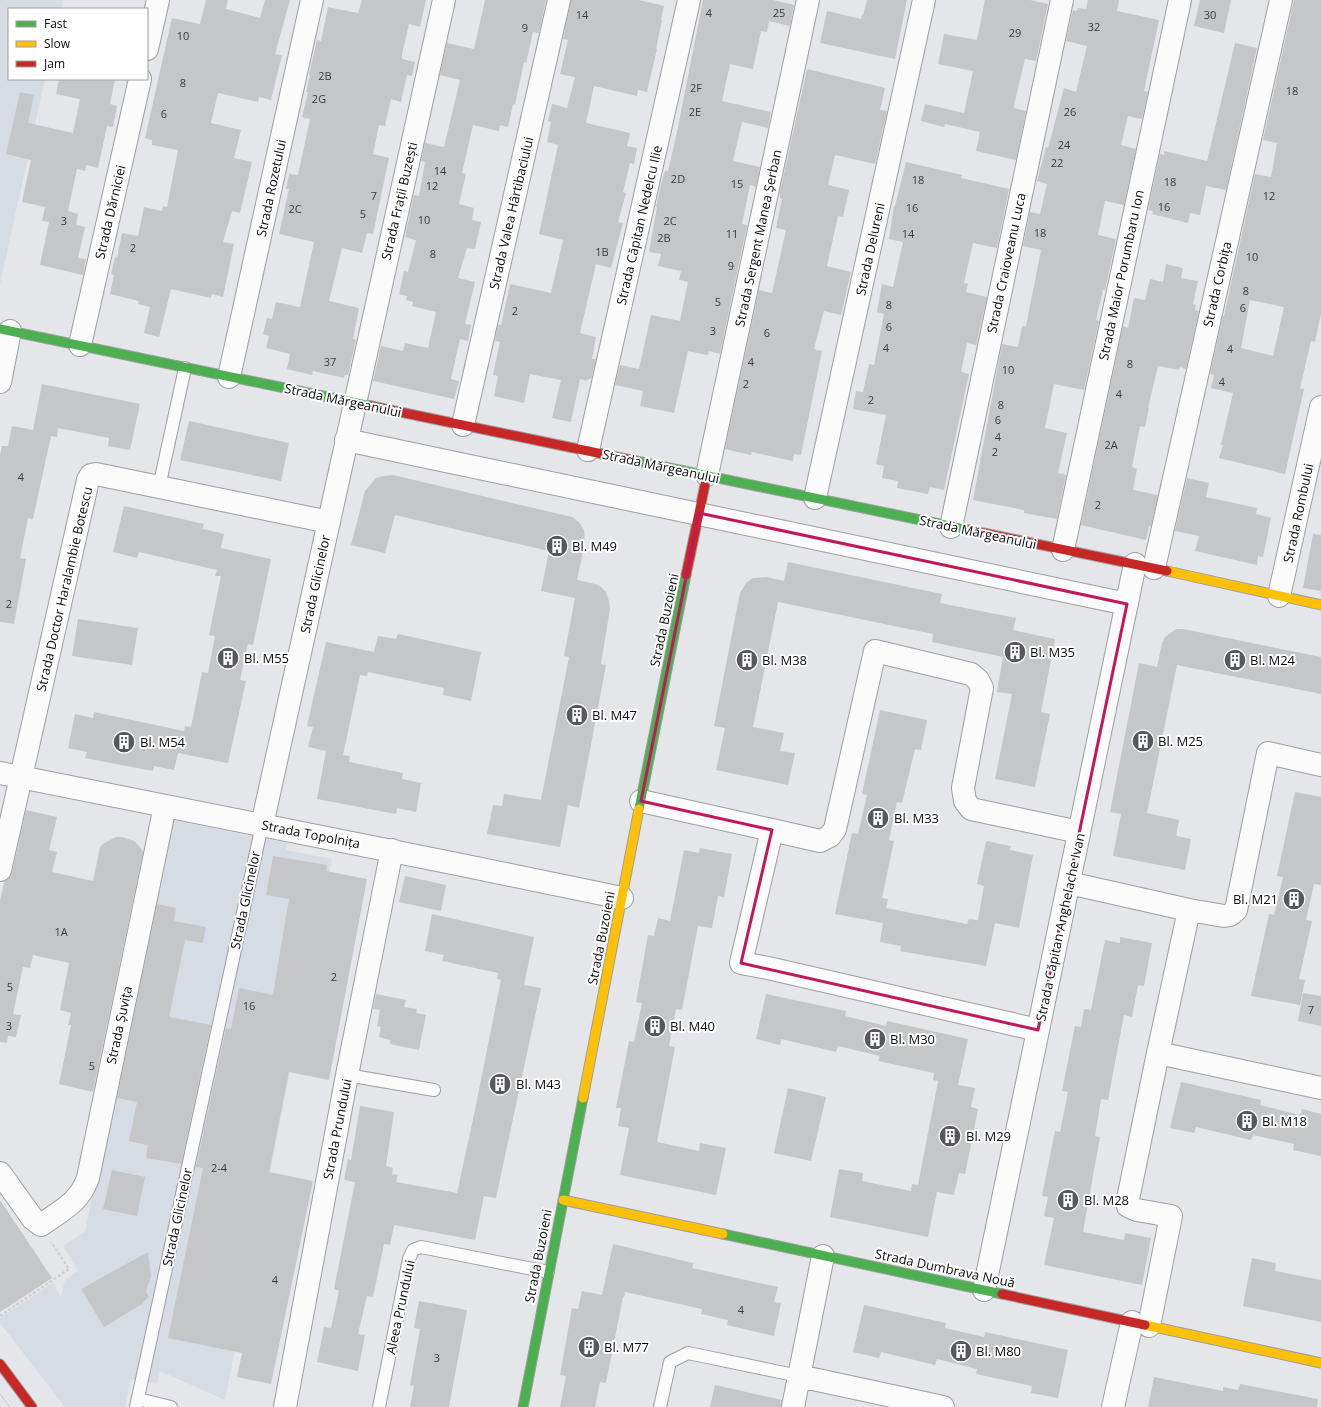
<svg xmlns="http://www.w3.org/2000/svg" width="1321" height="1407" font-family="'Open Sans',sans-serif">
<style>
.built{fill:#d7dbe4}
.building{fill:#c4c6c8;fill-rule:evenodd}
.lines{fill:none;stroke-linecap:round;stroke-linejoin:round}
.lane-casing{stroke:#9d9ea0;stroke-width:14}
.street-casing{stroke:#9d9ea0;stroke-width:24}
.fast-casing{stroke:#9d9ea0;stroke-width:11}
.slow-casing{stroke:#9d9ea0;stroke-width:11}
.jam-casing{stroke:#9d9ea0;stroke-width:11}
.path{stroke:#d0d0d0;stroke-width:2.5;stroke-dasharray:3 2;stroke-linecap:butt}
.lane{stroke:#fbfbfc;stroke-width:12}
.street{stroke:#fbfbfc;stroke-width:22}
.fast{stroke:#4caf50;stroke-width:9}
.slow{stroke:#ffc107;stroke-width:9}
.jam{stroke:#c62828;stroke-width:9}
.tram{stroke:#c5c5c5;stroke-width:1}
.marked{fill:none;stroke:#c2185b;stroke-width:3;stroke-linejoin:round}
.labels{text-anchor:middle;dominant-baseline:central;stroke-width:4;stroke-linejoin:round;paint-order:stroke}
.number-label{font-size:11px;fill:#393a3c}
.street-label{font-size:13px;fill:#0b0c0e;stroke:#fff}
.poi-label{font-size:13px;fill:#0b0c0e;stroke:#fff;text-anchor:start}
</style>
<rect width="100%" height="100%" fill="#e4e6e9"/>
<!-- built -->
<path class="built" d="M0,0H63L61,9H9V79H45L0,284Z
M171,820L287,843L286,850L332,859L225,1400L160,1371L157,1384L131,1379L125,1407H65L0,1323V1318L53,1283L61,1297L65,1280L78,1271L63,1246L85,1232L141,955Z"/>
<!-- building -->
<path class="building" d="M206,0H228L226,9L260,18L265,0H290L275,54L282,55L271,100L259,97L258,102L218,93L211,123L241,130L234,158L252,162L240,213L232,211L223,242L234,244L223,297L212,294L211,298L171,289L159,337L144,333L150,307L138,304L139,301L110,294L114,275L111,274L115,257L117,258L122,233L138,236L144,207L162,211L163,206L167,207L178,150L152,145V140L145,138L172,18L200,24Z
M362,0H426L420,27L409,24L402,54V59L415,62L412,76L407,75L401,102L391,99L385,126L379,125L373,154L389,158L373,234L367,233L362,253L342,248L329,301L359,308L353,339L356,340L348,375H345L344,378L313,371L312,375L287,369L290,354L266,348L269,336L263,334L267,318L272,319L276,302L300,307L314,242L279,234L289,189H286L289,174L298,175L310,119L302,117L308,92H306L310,75H309L317,40L321,41L328,7L358,13Z
M485,0H546L539,33L533,32L526,63L524,62L515,105L513,104L508,127L500,125L499,131L473,125L462,173L466,174L459,204L474,208L472,220L481,222L475,249L467,248L458,278L475,282L465,324L471,325L468,341L460,339L451,379L459,381L454,399L373,381L381,346L403,351L405,343L428,348L436,312L412,306L413,302L406,300L407,296L399,294L404,271L408,272L416,240L405,237L414,195L419,196L425,162L421,161L425,143L444,147L460,80L440,75L447,43L474,49Z
M571,0H639L664,6L661,20H662L656,49H657L647,92L638,90L637,96L594,86L586,123L630,133L627,146L637,148L634,164L630,163L623,192L626,193L618,222L623,223L611,268L596,264L580,333L596,337L592,359H596L591,379H588L587,381L580,379L571,422L552,418L561,380L530,374L524,403L494,396L498,376L493,375L500,342L495,341L498,325H501L510,284L551,293L563,240L539,234L558,145L547,142L551,122L548,121L552,104L567,108L575,77L560,74L568,40L563,39Z
M703,0H773L794,5L790,26L769,21L767,32L761,31L753,69L730,64L722,101L771,112L768,128L742,122L733,161L760,167L756,187L750,185L742,224L747,225L720,354L709,351L708,355L688,351L674,413L640,406L643,391L615,385L620,365L639,369L651,315L680,321L688,282L679,280L681,271L658,266L661,254L649,252L657,207H656L661,184L665,171H668L677,132Z
M867,0H907L895,59L820,43L827,11L861,19L862,14L863,15Z
M985,0H1030L1048,4L1036,61L1025,59L1014,105V108L1026,111L1016,160L976,151L980,132L945,124L944,127L921,121L925,104L964,113L973,71L938,64L944,34L977,40Z
M1088,0H1119L1117,11L1159,20L1144,91L1148,92L1142,119L1128,116L1121,145L1136,149L1124,205L1105,201L1098,235L1116,239L1105,290H1103L1096,320L1099,321L1084,390L1054,384L1045,428L1067,433L1058,473L1066,475L1057,519L1024,513V510L973,500L1002,344L1018,347L1022,326H1026L1041,250L1023,246L1030,212L1040,214L1047,184L1037,181L1046,147L1048,148L1064,88L1076,92L1087,46L1066,41L1073,10L1077,11L1078,8L1086,9Z
M1200,0H1231L1224,33L1194,26Z
M1294,0H1321V314L1315,342L1311,341L1300,388L1304,389L1285,474L1219,458L1223,445H1221L1233,393L1211,388L1214,375L1210,374L1223,316H1224L1255,174L1271,177L1277,143L1263,140ZM1250,300L1284,307L1273,356L1241,348Z
M1235,43L1257,48L1226,190L1206,186L1200,215L1190,213L1188,223L1152,214L1153,211L1148,210L1160,154L1164,155V151L1207,161Z
M807,69L885,88L880,110L887,111L875,164L835,155L828,185L849,190L843,217L838,216L827,266L851,272L841,315L824,311L814,349L822,351L801,455L794,454L793,461L752,452L751,455L725,449L759,290L772,293L786,230L776,228L782,199L780,198V192Z
M59,79H115L110,104L117,106L113,127L107,126L98,168L86,165L85,171L77,169L68,211L78,214L76,225L85,227L78,258L86,259L83,275L40,265L49,222L42,221L45,207L22,202L31,160L6,154L20,92L34,95L28,123L73,133L80,99L56,94Z
M906,162L962,175L961,178L1009,189L997,248L973,243L964,283L968,284L966,292L987,297L976,345L967,343L961,372L969,374L944,490L930,487L928,494L897,488L898,481L882,478L884,466L876,464L886,415L853,409L856,391L863,392L869,364L874,365L884,314L877,312L882,284L893,287L903,242L889,239L894,206H895Z
M1166,264L1183,268L1181,278L1198,281L1193,304L1196,305L1195,310L1199,311L1186,369L1180,367L1179,370L1158,366L1148,408H1149L1145,427L1140,426L1132,467L1137,469L1133,490L1158,495L1151,526H1149L1146,540L1081,525L1123,326L1128,328L1134,298L1145,300L1150,279L1163,282Z
M42,384L140,404L130,450L108,446L109,438L58,428L57,437L51,436L33,519L28,518L20,558L26,559L14,624L0,622V455L2,446H8L12,426L33,430Z
M189,421L289,443L281,481L180,460Z
M393,475L572,517L579,522L584,530L585,542L577,580L595,584L601,587L606,592L609,601L610,609L601,664L606,665L579,808L568,805L560,847L487,834L493,805L502,806L504,794L541,800L569,657L564,656L575,598L541,591L549,551L395,515L385,553L351,545L365,491L376,478L383,476Z
M1187,478L1209,483L1206,497L1257,508L1256,514L1271,518L1263,557L1258,556L1257,565L1195,551L1199,536L1175,531Z
M124,506L204,524L203,529L224,534L221,548L271,559L253,645L248,644L240,680L246,681L228,763L178,753L174,770L154,766L153,771L85,758L87,752L68,748L75,714L93,718L94,712L184,731L185,726L191,727L202,672L208,673L215,636L209,635L221,576H215L217,570L139,552L137,558L113,552Z
M1313,534L1321,535V591L1303,588Z
M788,562L942,594L940,603L1016,618L1013,630L1055,639L1041,712L1050,714L1035,787L995,779L1012,694L997,692L1003,657L932,642L933,634L778,602L753,727L784,733L780,751L795,753L788,785L716,770L725,728L714,726L740,593L746,583L753,578L767,577L784,581Z
M78,619L138,628L132,665L72,656Z
M1176,629H1183L1321,657V694L1177,665L1147,813L1179,820L1176,836L1191,839L1185,870L1113,856L1121,814L1110,812L1139,663L1157,667L1162,643L1165,637Z
M398,634L481,652L471,701L443,695L444,688L368,672L367,676L360,675L343,755L350,756L349,762L403,773L402,779L421,783L416,812L397,808L396,814L317,799L326,751L308,747L313,727L307,726L326,642L374,652L378,636L396,639Z
M880,710L927,720L921,750L915,749L902,803L897,802L889,840L894,841L882,898L888,899L886,908L967,924L969,919L978,920L984,886L977,884L986,841L1011,846L1010,850L1033,855L1019,928L995,923L986,966L900,951L901,946L880,942L883,923L835,914L852,833L858,834L867,795L862,794Z
M1295,792L1321,797V885L1314,884L1306,920L1312,921L1299,979L1305,980L1300,1005L1251,996L1269,914L1274,915L1283,877L1277,876Z
M26,810L57,817L49,850L57,852L52,872L93,881L100,847L104,843L116,837H122L134,841L140,847L143,852L93,1092L59,1084L71,1025H68L71,1013L60,1010L69,963L33,955L30,968L23,967L13,1014L21,1015L16,1037L8,1036L7,1043L0,1042V901L4,882L9,878L12,873Z
M700,848L732,854L724,897L718,896L712,928L698,926L682,1010L676,1009L669,1046L675,1047L657,1142L699,1151L700,1143L726,1148L716,1195L620,1175L629,1128L618,1126L621,1108H616L629,1041L634,1042L642,1003L636,1002L648,935L654,936L658,918L670,921L684,850L699,853Z
M273,856L327,865L326,871L367,879L329,1080L289,1072L269,1172L313,1181L271,1384L237,1377L242,1353L168,1338L203,1168L196,1167L226,1028L231,1029L239,988L273,995L289,899L266,895Z
M405,876L446,885L441,911L399,902Z
M157,904L176,908L174,921L206,927L203,943L185,940L169,1017L211,1025L181,1164L146,1158L148,1145L129,1141L137,1102L117,1098Z
M432,914L534,937L524,985L541,988L496,1198L484,1196L475,1240L394,1225L390,1245L384,1244L373,1297L367,1296L358,1334L365,1335L358,1371L317,1362L324,1327L331,1328L339,1291L334,1289L355,1182L344,1180L348,1159L351,1160L360,1106L394,1112L386,1166L393,1168L392,1174L398,1175L396,1182L457,1193L475,1110L501,980L497,979L498,973L442,961L444,955L425,951Z
M1120,937L1152,943L1144,986L1138,985L1132,1017L1124,1015L1108,1100L1101,1099L1095,1136L1100,1137L1083,1232L1124,1240L1125,1233L1151,1238L1142,1285L1044,1265L1054,1218L1044,1216L1048,1197L1042,1196L1055,1131L1060,1132L1068,1092L1062,1091L1075,1026L1081,1027L1084,1009L1091,1010L1105,940L1120,943Z
M1303,993L1321,996V1026L1298,1021Z
M376,994L406,1000L404,1007L417,1009L416,1013L426,1015L419,1050L390,1044V1040L379,1037L381,1027L377,1026L380,1010L373,1009Z
M766,994L846,1011L845,1016L886,1026L887,1021L968,1039L958,1085L975,1088L971,1107L978,1109L965,1174L959,1173L954,1195L937,1192L928,1237L830,1217L839,1169L863,1173L862,1181L911,1191L912,1184L918,1185L938,1081L933,1080L934,1073L878,1061L880,1056L838,1046L836,1052L781,1039L780,1045L756,1039Z
M1181,1082L1261,1100L1260,1105L1300,1115L1302,1109L1321,1114V1156L1293,1150L1294,1144L1253,1135L1251,1140L1196,1127L1194,1133L1170,1128Z
M788,1088L826,1097L811,1161L774,1153Z
M112,1170L145,1177L137,1216L103,1209Z
M0,1200L52,1278L0,1312Z
M613,1244L693,1263L692,1268L778,1287L774,1302L781,1303L774,1336L727,1325L728,1320L701,1314L702,1309L625,1292L624,1297H623L606,1383L600,1382L595,1407H560L566,1376L560,1375L572,1308L578,1309L582,1291L602,1295Z
M148,1252L151,1276L146,1291L149,1297L143,1302L142,1304L104,1327L81,1289Z
M1252,1258L1276,1263L1275,1271L1321,1280V1322L1243,1306Z
M419,1301L467,1310L449,1407H410L414,1386L410,1385L420,1329L414,1328Z
M864,1305L946,1323L945,1328L984,1337L985,1332L1068,1350L1058,1398L1031,1393L1032,1386L976,1374L977,1369L937,1359L935,1365L881,1352L879,1358L853,1352Z
M1154,1377L1223,1391V1387L1238,1390L1240,1384L1318,1399L1317,1407H1148Z
M715,1385L782,1400L781,1407H710Z"/>
<g class="lines">
<!-- lane casing -->
<g class="lane-casing">
<path id="lane" d="M159,487L185,368
M347,1075L434,1090
M138,1399L171,1407
M136,1407L262,825
M379,1407L409,1259L413,1250L421,1247L548,1272
M660,1407L670,1362L688,1353L799,1376"/>
</g>
<!-- street casing -->
<g class="street-casing">
<path id="street" d="M147,49L158,0
M80,345L140,79
M229,377L312,0
M0,382L10,331
M463,425L559,0
M346,440L1127,604
M588,450L689,0
M707,475L808,0
M815,498L924,0
M951,527L1062,0
M1063,550L1180,0
M1154,568L1281,0
M1279,596L1321,407
M0,773L457,864L622,898
M641,801L772,830
M262,825L444,0
M0,870L88,480L91,475L96,474L329,522
M1069,883L1189,910L1224,916L1230,915L1236,910L1268,753L1321,765
M1038,1030L768,968L741,963L772,830L820,841L830,836L835,829L875,651L971,674L978,680L982,688L963,788L965,801L971,809L1079,832
M1158,1053L1321,1088
M0,1173L33,1219L41,1225C62,1210 79,1203 88,1178L165,806
M984,1290L1135,564
M1149,1326L1171,1216L1137,1210L1128,1206V1199L1158,1053L1189,910
M799,1376L943,1407
M285,1407L347,1075L392,850
M793,1407L823,1256
M1113,1407L1132,1322"/>
</g>
<!-- fast casing -->
<g class="fast-casing">
<path id="fast" d="M0,329L371,406
M636,461L969,530
M639,809L686,575
M723,1234L1002,1294
M523,1407L583,1098"/>
</g>
<!-- slow casing -->
<g class="slow-casing">
<path id="slow" d="M1167,571L1321,605
M583,1098L639,809
M563,1200L723,1234
M1145,1325L1321,1363"/>
</g>
<!-- jam casing -->
<g class="jam-casing">
<path id="jam" d="M371,406L636,461
M969,530L1167,571
M686,575L707,475
M1002,1294L1145,1325
M0,1364L32,1407"/>
</g>
<!-- path -->
<path class="path" d="M0,1316L69,1269L51,1242"/>
<!-- lane -->
<use href="#lane" class="lane"/>
<!-- street -->
<use href="#street" class="street"/>
<!-- fast -->
<use href="#fast" class="fast"/>
<!-- slow -->
<use href="#slow" class="slow"/>
<!-- jam -->
<use href="#jam" class="jam"/>
<!-- tram -->
<path class="tram" d="M0,1394L10,1407
M0,1406L1,1407"/>
</g>
<!-- marked area -->
<path class="marked" d="M699,513L1127,604L1038,1030L741,963L772,830L641,801Z"/>
<!-- icons -->
<defs>
<g id="building-disc" transform="scale(1.15)"><circle r="9.5" fill="#57585b" stroke="#fff"/><path d="M-4-6H4V6H1V3H-1V6H-4ZM-2.5-4.3h1.7v1.8h-1.7ZM.8-4.3h1.7v1.8H.8ZM-2.5-1h1.7V.8h-1.7ZM.8-1h1.7V.8H.8Z" fill="#fff"/></g>
</defs>
<g fill-rule="evenodd">
<use href="#building-disc" x="557" y="546"/>
<use href="#building-disc" x="1015" y="652"/>
<use href="#building-disc" x="228" y="658"/>
<use href="#building-disc" x="747" y="660"/>
<use href="#building-disc" x="1235" y="660"/>
<use href="#building-disc" x="577" y="715"/>
<use href="#building-disc" x="1143" y="741"/>
<use href="#building-disc" x="124" y="742"/>
<use href="#building-disc" x="878" y="818"/>
<use href="#building-disc" x="1294" y="899"/>
<use href="#building-disc" x="655" y="1026"/>
<use href="#building-disc" x="875" y="1039"/>
<use href="#building-disc" x="500" y="1084"/>
<use href="#building-disc" x="1247" y="1121"/>
<use href="#building-disc" x="950" y="1136"/>
<use href="#building-disc" x="1068" y="1200"/>
<use href="#building-disc" x="589" y="1347"/>
<use href="#building-disc" x="961" y="1351"/>
</g>
<g class="labels">
<!-- number labels -->
<g class="number-label">
<text x="709" y="12">4</text>
<text x="779" y="12">25</text>
<text x="582" y="14">14</text>
<text x="1210" y="14">30</text>
<text x="1094" y="26">32</text>
<text x="525" y="27">9</text>
<text x="1015" y="32">29</text>
<text x="183" y="35">10</text>
<text x="325" y="75">2B</text>
<text x="183" y="82">8</text>
<text x="696" y="87">2F</text>
<text x="1292" y="90">18</text>
<text x="319" y="98">2G</text>
<text x="695" y="111">2E</text>
<text x="1070" y="111">26</text>
<text x="164" y="113">6</text>
<text x="1064" y="144">24</text>
<text x="1057" y="162">22</text>
<text x="440" y="170">14</text>
<text x="678" y="178">2D</text>
<text x="918" y="179">18</text>
<text x="1170" y="181">18</text>
<text x="737" y="183">15</text>
<text x="432" y="185">12</text>
<text x="374" y="195">7</text>
<text x="1269" y="195">12</text>
<text x="1164" y="206">16</text>
<text x="912" y="207">16</text>
<text x="295" y="208">2C</text>
<text x="363" y="213">5</text>
<text x="424" y="219">10</text>
<text x="64" y="220">3</text>
<text x="670" y="220">2C</text>
<text x="1040" y="232">18</text>
<text x="732" y="233">11</text>
<text x="908" y="233">14</text>
<text x="664" y="237">2B</text>
<text x="133" y="247">2</text>
<text x="602" y="251">1B</text>
<text x="433" y="253">8</text>
<text x="1252" y="256">10</text>
<text x="731" y="265">9</text>
<text x="1246" y="290">8</text>
<text x="718" y="301">5</text>
<text x="889" y="304">8</text>
<text x="1243" y="307">6</text>
<text x="515" y="310">2</text>
<text x="889" y="326">6</text>
<text x="713" y="330">3</text>
<text x="767" y="332">6</text>
<text x="886" y="347">4</text>
<text x="1230" y="348">4</text>
<text x="330" y="361">37</text>
<text x="751" y="361">4</text>
<text x="1130" y="363">8</text>
<text x="1008" y="369">10</text>
<text x="1222" y="381">4</text>
<text x="746" y="383">2</text>
<text x="1119" y="393">4</text>
<text x="871" y="399">2</text>
<text x="1001" y="404">8</text>
<text x="998" y="419">6</text>
<text x="998" y="436">4</text>
<text x="1111" y="444">2A</text>
<text x="995" y="451">2</text>
<text x="21" y="476">4</text>
<text x="1098" y="504">2</text>
<text x="9" y="603">2</text>
<text x="61" y="931">1A</text>
<text x="334" y="976">2</text>
<text x="10" y="986">5</text>
<text x="249" y="1005">16</text>
<text x="1311" y="1009">7</text>
<text x="9" y="1025">3</text>
<text x="92" y="1065">5</text>
<text x="219" y="1167">2-4</text>
<text x="275" y="1279">4</text>
<text x="741" y="1309">4</text>
<text x="437" y="1357">3</text>
</g>
<!-- street labels -->
<g class="street-label">
<text transform="translate(271 188) rotate(-78)">Strada Rozetului</text>
<text transform="translate(399 201) rotate(-77)">Strada Frații Buzești</text>
<text transform="translate(110 212) rotate(-77)">Strada Dărniciei</text>
<text transform="translate(511 213) rotate(-77)">Strada Valea Hârtibaciului</text>
<text transform="translate(639 225) rotate(-77)">Strada Căpitan Nedelcu Ilie</text>
<text transform="translate(758 238) rotate(-78)">Strada Sergent Manea Șerban</text>
<text transform="translate(870 249) rotate(-78)">Strada Delureni</text>
<text transform="translate(1006 263) rotate(-78)">Strada Craioveanu Luca</text>
<text transform="translate(1121 275) rotate(-78)">Strada Maior Porumbaru Ion</text>
<text transform="translate(1217 284) rotate(-77)">Strada Corbița</text>
<text transform="translate(343 400) rotate(12)">Strada Mărgeanului</text>
<text transform="translate(661 466) rotate(12)">Strada Mărgeanului</text>
<text transform="translate(1298 513) rotate(-78)">Strada Rombului</text>
<text transform="translate(978 532) rotate(12)">Strada Mărgeanului</text>
<text transform="translate(315 584) rotate(-78)">Strada Glicinelor</text>
<text transform="translate(64 589) rotate(-77)">Strada Doctor Haralambie Botescu</text>
<text transform="translate(664 620) rotate(-78)">Strada Buzoieni</text>
<text transform="translate(311 834) rotate(11)">Strada Topolnița</text>
<text transform="translate(245 900) rotate(-78)">Strada Glicinelor</text>
<text transform="translate(1060 927) rotate(-78)">Strada Căpitan Anghelache Ivan</text>
<text transform="translate(601 938) rotate(-79)">Strada Buzoieni</text>
<text transform="translate(119 1025) rotate(-78)">Strada Șuvița</text>
<text transform="translate(337 1129) rotate(-79)">Strada Prundului</text>
<text transform="translate(177 1217) rotate(-78)">Strada Glicinelor</text>
<text transform="translate(538 1256) rotate(-79)">Strada Buzoieni</text>
<text transform="translate(945 1268) rotate(12)">Strada Dumbrava Nouă</text>
<text transform="translate(400 1307) rotate(-78)">Aleea Prundului</text>
</g>
<!-- poi labels -->
<g class="poi-label">
<text x="572" y="546">Bl. M49</text>
<text x="1030" y="652">Bl. M35</text>
<text x="244" y="658">Bl. M55</text>
<text x="762" y="660">Bl. M38</text>
<text x="1250" y="660">Bl. M24</text>
<text x="592" y="715">Bl. M47</text>
<text x="1158" y="741">Bl. M25</text>
<text x="140" y="742">Bl. M54</text>
<text x="894" y="818">Bl. M33</text>
<text x="1278" y="899" text-anchor="end">Bl. M21</text>
<text x="670" y="1026">Bl. M40</text>
<text x="890" y="1039">Bl. M30</text>
<text x="516" y="1084">Bl. M43</text>
<text x="1262" y="1121">Bl. M18</text>
<text x="966" y="1136">Bl. M29</text>
<text x="1084" y="1200">Bl. M28</text>
<text x="604" y="1347">Bl. M77</text>
<text x="976" y="1351">Bl. M80</text>
</g>
</g>
<!-- legend -->
<rect x="8" y="8" width="140" height="72" fill="#ffffff" stroke="#9d9e9f"/>
<rect x="16" y="21" width="20" height="6" fill="#4caf50" stroke="#9d9e9f"/>
<text x="44" y="28" font-size="12" fill="#0b0c0e">Fast</text>
<rect x="16" y="41" width="20" height="6" fill="#ffc107" stroke="#9d9e9f"/>
<text x="44" y="48" font-size="12" fill="#0b0c0e">Slow</text>
<rect x="16" y="61" width="20" height="6" fill="#c62828" stroke="#9d9e9f"/>
<text x="44" y="68" font-size="12" fill="#0b0c0e">Jam</text>
</svg>
